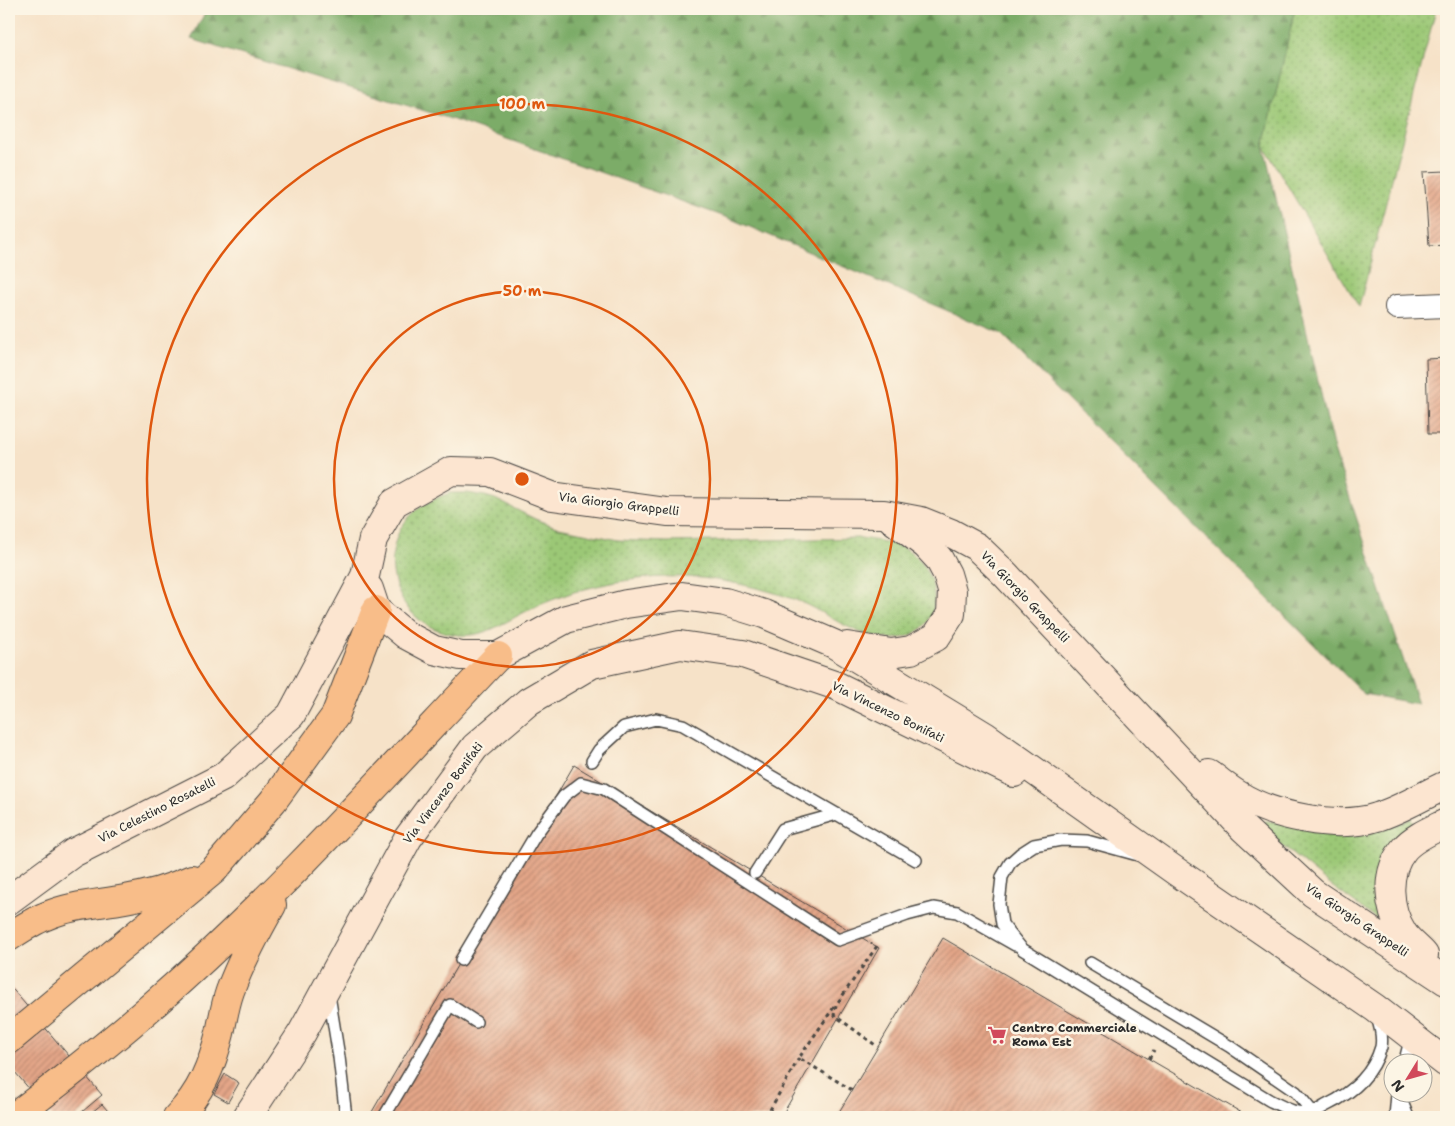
<svg xmlns="http://www.w3.org/2000/svg" width="1455" height="1126" font-family="'Shantell Sans',sans-serif">
<style>
.grass{fill:url(#grass-dots);stroke:#637a50}
.forest{fill:url(#forest-firs);stroke:#546c49}
.building{fill:url(#building-hatch)}
.lines{fill:none;stroke-linecap:round;stroke-linejoin:round}
.lane-casing{stroke:#494643;stroke-width:14}
.street-casing{stroke:#494643;stroke-width:26}
.secondary-casing{stroke:#494643;stroke-width:30}
.highway-casing{stroke:#494643;stroke-width:30}
.path{stroke:#494643;stroke-width:3;stroke-dasharray:4 4;stroke-linecap:butt}
.lane{stroke:#fff;stroke-width:11}
.street{stroke:#fff;stroke-width:24}
.secondary{stroke:#fce5d0;stroke-width:28}
.highway{stroke:#f8bd89;stroke-width:28}
.ring{fill:none;stroke:#df570e;stroke-width:2.5}
.labels{text-anchor:middle;dominant-baseline:central;stroke-width:5;stroke-linejoin:round;paint-order:stroke}
.street-label{font-size:12px;fill:#2b2b2b;stroke:#fcf5e5}
.poi-label{font-size:12px;font-weight:bold;fill:#2b2b2b;stroke:#fcf5e5;text-anchor:start}
.centre{fill:#df570e;stroke:#fcf5e5;stroke-width:2.5}
.ring-label{font-size:15px;text-anchor:middle;font-weight:bold;fill:#df570e;stroke:#fcf5e5;stroke-width:5;stroke-linejoin:round;paint-order:stroke}
</style>
<defs>
<pattern id="grass-dots" width="8" height="8" patternUnits="userSpaceOnUse" patternTransform="scale(1.25)"><rect width="8" height="8" fill="#9bc876"/><path d="M2 2h.1M6 6h.1" fill="none" stroke="#7fa361" stroke-width="1.8" stroke-linecap="round"/></pattern>
<pattern id="forest-firs" width="22" height="20" patternUnits="userSpaceOnUse" patternTransform="scale(1.25)"><rect width="22" height="20" fill="#7cac67"/><path d="M5 1l3.5 6h-7zM16 11l3.5 6h-7z" fill="#668c55"/></pattern>
<pattern id="building-hatch" width="6" height="6" patternUnits="userSpaceOnUse" patternTransform="scale(1.25)"><rect width="6" height="6" fill="#e4a688"/><path d="M-1 1l2-2M0 6l6-6M5 7l2-2" fill="none" stroke="#b9876f"/></pattern>
</defs>
<rect width="100%" height="100%" fill="#fcf5e5"/>
<filter id="ink" filterUnits="userSpaceOnUse"><feTurbulence type="fractalNoise" baseFrequency=".02" numOctaves="2"/><feDisplacementMap in="SourceGraphic" scale="10" xChannelSelector="R" yChannelSelector="G"/><feConvolveMatrix kernelMatrix="1 2 1 2 8 2 1 2 1" color-interpolation-filters="sRGB"/></filter>
<filter id="wash" filterUnits="userSpaceOnUse"><feTurbulence type="fractalNoise" baseFrequency=".0096" numOctaves="4" result="noise"/><feDisplacementMap in="SourceGraphic" scale="20" xChannelSelector="R" yChannelSelector="G"/><feGaussianBlur stdDeviation="1.12" result="paint"/><feColorMatrix in="noise" values="0 0 0 0 0 0 0 0 0 0 0 0 0 0 0 0 0 1.4 0 .05"/><feComposite in="paint" operator="in"/></filter>
<g filter="url(#wash)">
<rect width="100%" height="100%" fill="#f6e2c8"/>
<!-- grass -->
<path class="grass" d="M1293,9H1436L1359,307L1264,146Z
M450,493H467L485,496L495,499L535,519L559,528L618,540L667,542L861,538C876,541 897,542 909,551C941,574 947,630 900,638C863,644 829,613 796,600C766,589 734,582 702,578C659,574 616,580 574,592C560,597 545,602 531,609C497,625 478,645 438,630C395,615 379,558 405,522C416,507 433,499 450,493Z
M1411,818L1414,823L1400,833L1393,841L1386,917L1382,923L1329,884L1260,828L1266,821L1379,829L1401,823Z"/>
<!-- forest -->
<path class="forest" d="M207,9H1295L1264,146L1334,450L1418,704L1364,694L1000,333L731,219L451,119L191,39Z"/>
<g id="blocks">
<!-- building -->
<path class="building" d="M1446,171V245L1429,246L1424,172Z
M1446,358V434H1428L1426,359Z
M574,765L879,948L781,1117H369Z
M943,938L1149,1059L1249,1117H836Z
M9,985L102,1095L76,1117H53L9,1065Z
M225,1074L239,1083L228,1102L214,1094Z
M102,1104L113,1117H86Z"/>
</g>
</g>
<g filter="url(#ink)">
<use href="#blocks" fill-opacity="0" stroke="#494643" stroke-width="1"/>
<g class="lines">
<!-- lane casing -->
<g class="lane-casing">
<path id="lane" d="M592,761L599,750L624,727L656,719L683,725L916,860
M1138,855L1087,841L1061,840L1034,845L1020,854L1010,863L1002,877L999,904L1002,924L1022,949L1269,1100C1283,1107 1298,1116 1313,1112C1318,1111 1323,1107 1327,1105C1352,1093 1373,1075 1381,1047C1383,1037 1380,1026 1377,1017
M755,873L783,829L837,814
M461,960L536,834L564,796L581,783L604,789L838,940L907,915L934,908L957,912L1015,945
M1090,963L1229,1046L1296,1092L1315,1115
M329,995L339,1057L346,1117
M1404,1064L1411,1037
M1399,1094L1408,1117
M384,1117L450,1005L476,1022
M1395,1117L1397,1094"/>
</g>
<!-- street casing -->
<g class="street-casing">
<path id="street" d="M1397,307L1446,305"/>
</g>
<!-- secondary casing -->
<g class="secondary-casing">
<path id="secondary" d="M369,589L376,610L406,635L434,650L461,656H498L566,619L626,604L682,596L725,602L764,614L834,644L985,736L1177,872L1375,1008L1446,1063
M847,646L891,653L911,650L936,637L951,614L952,591L947,574L939,559L926,545L892,519
M1209,774C1218,780 1227,788 1237,794C1271,816 1338,830 1377,817C1400,810 1424,795 1446,785
M9,900L73,853L223,777L291,715L365,576L373,539L394,503L451,471L490,472L552,496L667,512L884,514L921,521L951,533L977,547L1005,574L1243,828L1313,893L1446,981
M1424,955C1418,948 1408,941 1403,933C1388,909 1384,873 1404,849C1414,837 1432,830 1446,823
M247,1117L302,1033L408,838L475,747L529,701L592,664L680,645L743,654L837,686L1014,773"/>
</g>
<!-- highway casing -->
<g class="highway-casing">
<path id="highway" d="M9,937C21,929 33,921 46,916C71,905 98,904 125,899C149,895 170,889 192,879
M9,1040L214,870L273,801L335,716L376,610
M14,1117C64,1079 114,1040 161,998C281,892 388,772 498,656
M177,1117C201,1093 212,1065 220,1033C223,1019 225,1005 230,991C241,961 256,933 272,905"/>
</g>
<!-- path -->
<path class="path" d="M877,946L836,1005L834,1015L878,1047
M834,1007L799,1058L852,1090
M1149,1059L1154,1050
M766,1117L799,1058"/>
<!-- lane -->
<use href="#lane" class="lane"/>
<!-- street -->
<use href="#street" class="street"/>
<!-- secondary -->
<use href="#secondary" class="secondary"/>
<!-- highway -->
<use href="#highway" class="highway"/>
</g>
</g>
<!-- distance rings -->
<g class="ring">
<circle cx="522" cy="479" r="188"/>
<circle cx="522" cy="479" r="375"/>
</g>
<!-- icons -->
<defs>
<g id="supermarket-bare" transform="scale(1.5)"><path d="M-6-5.5h2.5l.6 2H6L4.5 2H-2.5L-4.4-4H-6ZM-1.5 3.2a1.3 1.3 0 1 0 .1 0ZM3 3.2a1.3 1.3 0 1 0 .1 0Z" fill="#d1495b" stroke="#fcf5e5" stroke-width="2.5" paint-order="stroke"/></g>
</defs>
<g fill-rule="evenodd">
<use href="#supermarket-bare" x="997" y="1035"/>
</g>
<g class="labels">
<!-- street labels -->
<g class="street-label">
<text transform="translate(619 504) rotate(7)">Via Giorgio Grappelli</text>
<text transform="translate(1025 597) rotate(46)">Via Giorgio Grappelli</text>
<text transform="translate(888 712) rotate(26)">Via Vincenzo Bonifati</text>
<text transform="translate(443 793) rotate(-53)">Via Vincenzo Bonifati</text>
<text transform="translate(157 810) rotate(-27)">Via Celestino Rosatelli</text>
<text transform="translate(1357 920) rotate(34)">Via Giorgio Grappelli</text>
</g>
<!-- poi labels -->
<g class="poi-label">
<text x="1012" y="1028">Centro Commerciale<tspan x="1012" dy="14">Roma Est</tspan></text>
</g>
</g>
<circle cx="522" cy="479" r="8" class="centre"/>
<g class="ring-label">
<text x="522" y="109">100 m</text>
<text x="522" y="296">50 m</text>
</g>
<!-- margin -->
<rect width="1455" height="1126" fill="none" stroke="#fcf5e5" stroke-width="30"/>
<!-- north arrow -->
<g transform="translate(1408 1078) rotate(233)"><circle r="24" fill="#fcf5e5" stroke="#a8a49b"/>
<path d="M0-4L9 19L0 12L-9 19Z" fill="#d1495b"/>
<text y="-8" font-size="14" font-weight="bold" text-anchor="middle" fill="#2b2b2b">N</text>
</g>
</svg>
